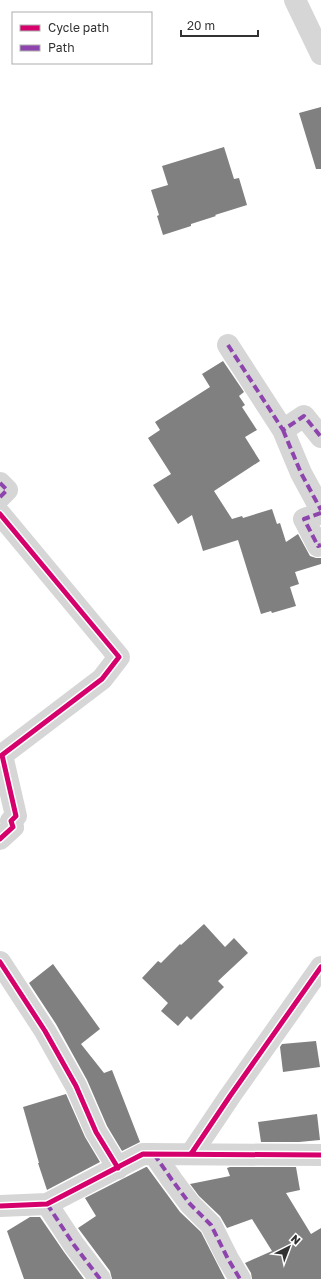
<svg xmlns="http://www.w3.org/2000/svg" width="321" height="1279" font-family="'Golos Text',sans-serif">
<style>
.building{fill:#808080}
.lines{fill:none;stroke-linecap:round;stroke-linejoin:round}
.minor{stroke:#d6d6d6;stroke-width:22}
.tertiary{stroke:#d6d6d6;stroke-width:22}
.quiet{stroke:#8e44ad;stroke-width:4;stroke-dasharray:8 4;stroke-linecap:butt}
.cycleway-casing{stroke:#fff;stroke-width:8}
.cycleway{stroke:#d6006c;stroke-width:5}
</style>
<rect width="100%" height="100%" fill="#fff"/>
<!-- building -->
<path class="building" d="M321,107V169H316L299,113Z
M224,147L234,179L239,178L247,205L215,215L216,216L191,224V226L163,235L157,216L159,215L151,190L168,185L162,166Z
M223,361L244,392L239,396L245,405L242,407L257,430L245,437L260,461L214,491L232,519L242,516L243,518L272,509L277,524L280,523L286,542L298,534L310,556L316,558H321V564L295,572L299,584L290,587L296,606L272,613L271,611L261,614L238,540L203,551L192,515L178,524L153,485L171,474L148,438L160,430L155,422L210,387L202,374Z
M204,924L225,947L234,938L248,953L218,981L224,987L191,1020L187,1016L178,1026L161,1011L168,1003L142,978L158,961L161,963L180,944L181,945Z
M53,964L100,1029L81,1044L104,1073L112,1070L140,1142L122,1151L107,1126L87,1080L56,1024L29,983Z
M316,1041L320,1067L283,1072L280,1047L282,1044Z
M66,1094L85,1137L100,1162L47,1190L38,1163H39L23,1107Z
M317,1114L320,1140L299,1142H261L258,1122Z
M146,1167H147L180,1212L201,1232L225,1279H112L110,1271L78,1228L96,1216L85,1198Z
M230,1167H296L300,1190L286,1193L311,1234L321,1228V1279H252L251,1273L245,1263L272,1251L252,1219L227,1228L220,1216L199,1196L190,1184L230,1176L227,1168Z
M30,1217H40L64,1252L84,1279H24L7,1231Z"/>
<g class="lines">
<!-- minor -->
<path class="minor" d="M295,0L321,54
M228,345L283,430L304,416L321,437
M283,430L301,473L321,510
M0,483L7,490L0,497
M321,513L304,519L318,546L321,545
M0,514L119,657L102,679L2,755L16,816L11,821L13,827L0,839
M0,962L45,1031L76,1086L96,1132L118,1168
M154,1154L172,1180L190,1204L211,1225L228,1259L240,1279
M191,1154L230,1096L321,967
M47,1204L74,1245L100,1279"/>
<!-- tertiary -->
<path class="tertiary" d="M0,1206L47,1204L143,1154L321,1155"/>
<!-- quiet -->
<path class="quiet" d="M228,345L283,430L304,416L321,437
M283,430L301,473L321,510
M0,483L7,490L0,497
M321,513L304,519L318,546L321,545
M154,1154L172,1180L190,1204L211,1225L228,1259L240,1279
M47,1204L74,1245L100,1279"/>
<!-- cycleway casing -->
<g class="cycleway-casing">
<path id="cycleway" d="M0,514L119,657L102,679L2,755L16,816L11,821L13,827L0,839
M0,962L45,1031L76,1086L96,1132L118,1168
M191,1154L230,1096L321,967
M0,1206L47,1204L143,1154L321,1155"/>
</g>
<!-- cycleway -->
<use href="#cycleway" class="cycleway"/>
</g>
<!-- legend -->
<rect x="12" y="12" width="140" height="52" fill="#ffffff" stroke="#adadad"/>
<rect x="20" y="25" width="20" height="6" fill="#d6006c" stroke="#adadad"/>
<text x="48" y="32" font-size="12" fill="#323232">Cycle path</text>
<rect x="20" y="45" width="20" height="6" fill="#8e44ad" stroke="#adadad"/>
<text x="48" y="52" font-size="12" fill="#323232">Path</text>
<!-- north arrow -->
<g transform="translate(289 1247) rotate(42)" stroke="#ffffff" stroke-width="3" paint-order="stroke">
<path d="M0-3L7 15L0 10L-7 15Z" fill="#323232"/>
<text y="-6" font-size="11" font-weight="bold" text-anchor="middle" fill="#323232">N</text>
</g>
<!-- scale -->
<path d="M181 30v6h77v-6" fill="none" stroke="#323232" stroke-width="2"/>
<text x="187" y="30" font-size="12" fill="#323232" stroke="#ffffff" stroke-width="3" paint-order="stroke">20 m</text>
</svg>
